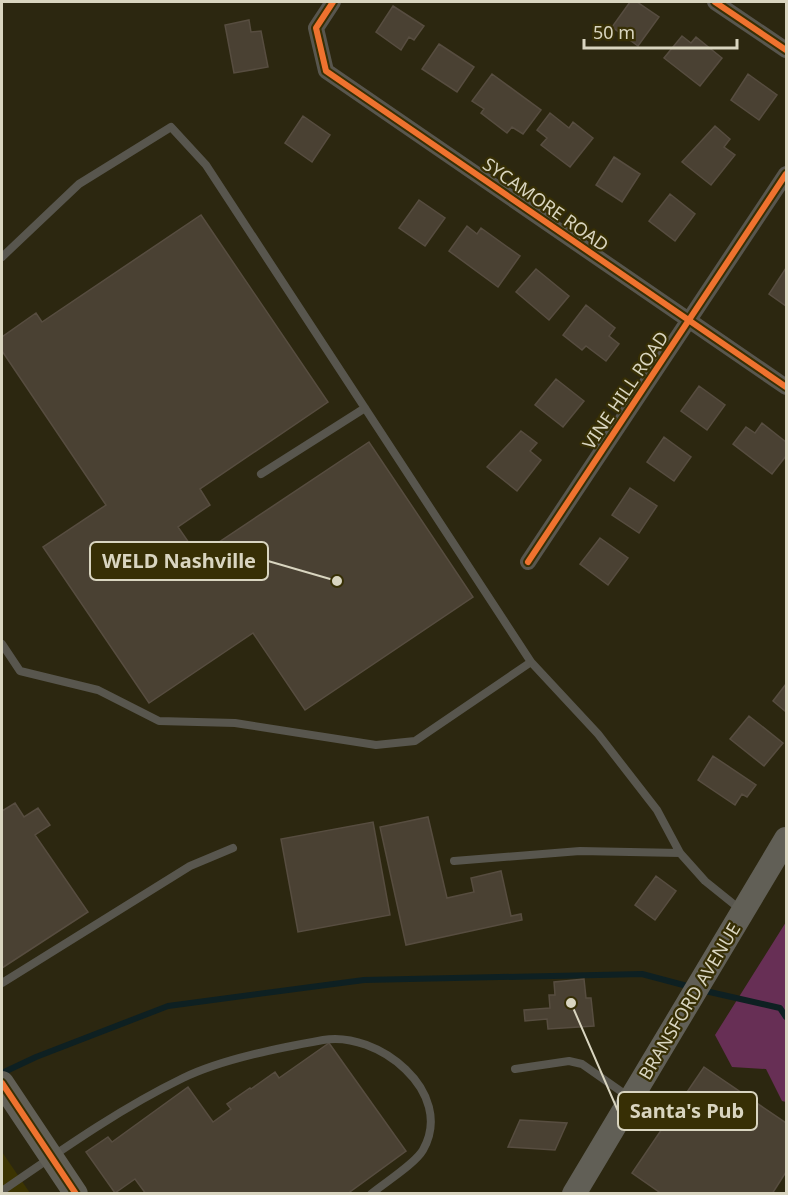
<svg xmlns="http://www.w3.org/2000/svg" width="788" height="1195" font-family="'Noto Sans',sans-serif">
<style>
.built{fill:#3c3402}
.green{fill:#672f55}
.lines{fill:none;stroke-linecap:round;stroke-linejoin:round}
.stream{stroke:#0e2022;stroke-width:6}
.building{fill:#4a4133;stroke:#574d40;stroke-width:1.5}
.lane{stroke:#58564e;stroke-width:8}
.street{stroke:#58564e;stroke-width:16}
.secondary{stroke:#615f56;stroke-width:24}
.cycleway-casing{stroke:#372f05;stroke-width:10}
.cycleway{stroke:#ef722f;stroke-width:6}
.labels{text-anchor:middle;dominant-baseline:central;stroke-width:4.5;stroke-linejoin:round;paint-order:stroke}
.street-label{font-size:18px;fill:#d9d5c0;stroke:#372f05}
.leader{fill:none;stroke:#d9d5c0;stroke-width:2}
.callout-dot{fill:#d9d5c0;stroke:#372f05;stroke-width:2}
.callout{fill:#372f05;stroke:#d9d5c0;stroke-width:2}
.callout-label{font-size:20px;text-anchor:middle;font-weight:bold;fill:#d9d5c0}
</style>
<rect width="100%" height="100%" fill="#2c2710"/>
<!-- built -->
<path class="built" d="M2,1152L30,1193H2Z"/>
<!-- green -->
<path class="green" d="M786,922V1102L782,1101L766,1069L732,1067L715,1035Z"/>
<g class="lines">
<!-- stream -->
<path class="stream" d="M701,990L780,1008L786,1017
M2,1073L36,1057L168,1006L364,980L642,974L691,987"/>
</g>
<!-- building -->
<path class="building" d="M630,2H637L659,17L638,46L612,27Z
M393,6L424,26L414,40L409,37L401,50L376,32Z
M249,20L251,32L261,31L268,67L234,73L225,25Z
M682,36L691,43L696,37L722,58L700,86L664,58Z
M439,44L474,67L457,92L422,69Z
M492,74L541,110L523,134L512,127L507,133L481,113L484,109L472,101Z
M748,74L777,95L759,120L731,100Z
M550,113L569,128L573,122L593,138L570,167L541,145L547,138L537,130Z
M303,116L330,135L312,162L285,143Z
M715,126L730,139L724,147L735,155L711,185L682,162Z
M614,157L640,174L622,202L596,185Z
M670,194L695,214L675,241L649,221Z
M419,200L445,218L425,246L399,228Z
M201,215L328,402L200,489L210,505L178,527L198,556L369,442L473,597L305,710L253,633L149,703L43,547L106,505L2,351V337L36,313L42,322Z
M467,226L477,234L481,228L520,256L498,287L449,251Z
M786,268V306L769,294Z
M536,269L569,296L549,320L516,292Z
M586,305L615,328L609,336L619,344L606,361L586,346L582,350L563,335Z
M556,379L584,401L563,427L535,405Z
M699,386L725,405L707,430L681,411Z
M762,423L786,442V456L772,474L733,444L746,427L755,433Z
M521,431L537,443L530,451L541,460L517,491L487,467Z
M664,437L691,457L674,481L647,462Z
M630,488L657,506L639,533L612,515Z
M600,538L628,558L608,585L580,564Z
M786,684V712L773,701Z
M749,716L783,743L764,766L730,739Z
M713,756L756,785L747,797L742,794L735,805L698,780Z
M15,803L24,817L38,808L50,825L35,835L88,912L2,968V811Z
M428,817L447,898L474,892L471,878L501,871L511,916L521,914L522,920L406,945L380,827Z
M373,822L390,915L298,932L281,839Z
M656,876L676,891L655,920L635,905Z
M584,979L586,998H591L594,1026L548,1029L547,1019L525,1021L524,1010L550,1008L549,995H555L554,982Z
M329,1043L406,1151L347,1194H146L135,1179L115,1193L86,1152L108,1137L112,1142L188,1087L213,1122L231,1109L227,1104L250,1088L251,1089L275,1072L279,1078Z
M704,1067L786,1123V1172L772,1194H662L632,1173Z
M520,1120L567,1123L555,1150L508,1147Z"/>
<g class="lines">
<!-- lane -->
<path class="lane" d="M2,257L79,184L171,127L206,165L531,662L415,741L376,745L235,723L159,721L98,690L20,671L2,644
M261,474L365,408
M531,662L598,734L657,810L680,853L705,881L741,910
M454,861L580,851L680,853
M2,983L190,866L233,848
M515,1069L569,1061L582,1064L629,1097
M2,1191C60,1151 119,1109 183,1078C222,1059 279,1048 323,1040C377,1030 456,1092 423,1150C415,1164 384,1183 371,1194"/>
<!-- street -->
<path class="street" d="M333,2L316,28L326,71L786,387
M715,2L786,50
M528,562L786,174"/>
<!-- secondary -->
<path class="secondary" d="M2,1083L76,1194
M574,1194L786,839"/>
<!-- cycleway casing -->
<g class="cycleway-casing">
<path id="cycleway" d="M333,2L316,28L326,71L786,387
M715,2L786,50
M528,562L786,174
M2,1083L76,1194"/>
</g>
<!-- cycleway -->
<use href="#cycleway" class="cycleway"/>
</g>
<g class="labels">
<!-- street labels -->
<g class="street-label">
<text transform="translate(546 204) rotate(35)">SYCAMORE ROAD</text>
<text transform="translate(625 390) rotate(-56)">VINE HILL ROAD</text>
<text transform="translate(689 1001) rotate(-59)">BRANSFORD AVENUE</text>
</g>
</g>
<!-- callouts -->
<path class="leader" d="M337 581L268 561M571 1003L618 1111"/>
<g class="callout-dot">
<circle cx="337" cy="581" r="6"/>
<circle cx="571" cy="1003" r="6"/>
</g>
<g class="callout">
<rect x="90" y="542" width="178" height="38" rx="6"/>
<rect x="618" y="1092" width="139" height="38" rx="6"/>
</g>
<g class="callout-label">
<text x="179" y="568">WELD Nashville</text>
<text x="687" y="1118">Santa's Pub</text>
</g>
<!-- border -->
<rect width="788" height="1195" fill="none" stroke="#d9d5c0" stroke-width="6"/>
<!-- scale -->
<path d="M584 39v9h153v-9" fill="none" stroke="#d9d5c0" stroke-width="3"/>
<text x="593" y="39" font-size="18" fill="#d9d5c0" stroke="#372f05" stroke-width="4.5" paint-order="stroke">50 m</text>
</svg>
